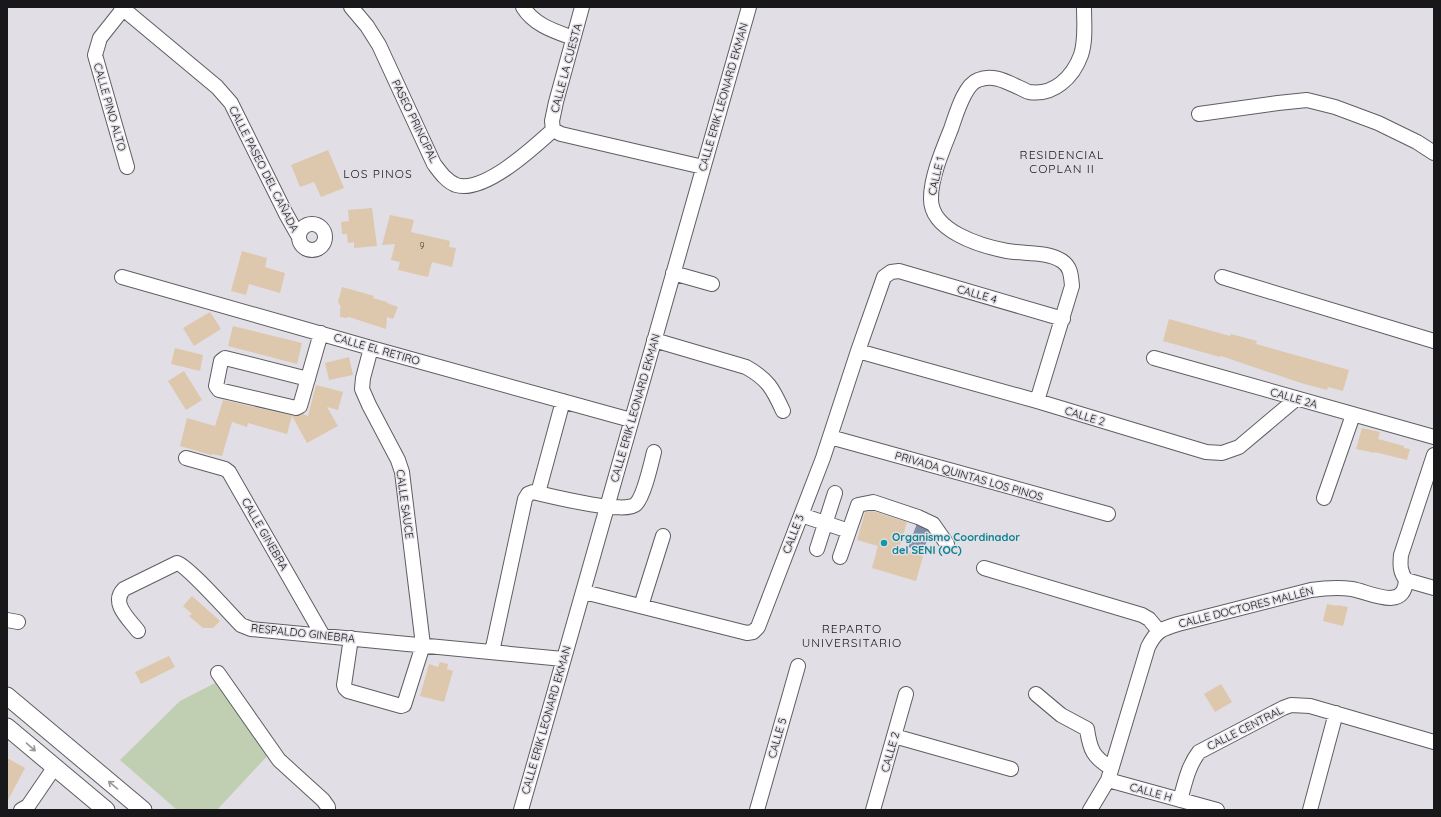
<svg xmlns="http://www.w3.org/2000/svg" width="1441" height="817" font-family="Quicksand,sans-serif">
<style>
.green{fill:#c0cfb2}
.water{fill:#808ea9}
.building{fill:#ddc7ad}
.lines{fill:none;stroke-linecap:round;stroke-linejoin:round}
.minor-casing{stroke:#5f5d62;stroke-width:16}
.major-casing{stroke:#5f5d62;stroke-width:19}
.minor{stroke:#fff;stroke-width:14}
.major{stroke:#fff;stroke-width:17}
.oneway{stroke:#979798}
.culture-dot{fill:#0f9aa8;stroke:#e1dfe5;stroke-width:1.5}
.labels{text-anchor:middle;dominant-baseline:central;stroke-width:3;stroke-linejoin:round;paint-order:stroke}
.number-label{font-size:9px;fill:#49433e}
.street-label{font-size:11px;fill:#181719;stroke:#e1dfe5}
.culture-label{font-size:11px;font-weight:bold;fill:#0d838f;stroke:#e1dfe5;text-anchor:start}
.neighbourhood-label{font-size:12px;letter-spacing:1px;fill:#181719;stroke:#e1dfe5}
</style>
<rect width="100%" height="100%" fill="#e1dfe5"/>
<!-- green -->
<path class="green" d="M221,680L271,752L217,810H177L120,760L180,701Z"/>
<!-- water -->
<path class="water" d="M918,521L932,525L923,552L908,547Z"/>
<!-- building -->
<path class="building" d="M328,150L344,188L321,197L314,182L300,187L291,165Z
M372,208L377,246L354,248V242L348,243L347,234H342L341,222L349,221L348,210Z
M390,215L414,220L411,232L450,241L449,247L456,248L452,267L432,262L428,277L398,270L400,262L391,260L395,244L382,245Z
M242,251L267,258L265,267L285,273L280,293L249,284L246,295L231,291Z
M342,287L374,296L373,298L387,302V303L398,307L393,319L387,317L386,329L349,317L346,318L340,317V310L341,307L338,302Z
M210,312L221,329L194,346L183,328Z
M1169,319L1230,336L1231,334L1257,341L1256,344L1349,370L1343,391L1328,387L1327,390L1301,383L1221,356L1220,357L1163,341Z
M233,326L302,343L297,364L228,346Z
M175,348L203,355L200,371L171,364Z
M349,357L353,375L329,380L325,363Z
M184,371L202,400L186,410L168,381Z
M316,385L343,392L338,410L327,407L338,426L307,443L292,416L287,434L248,423L247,427L232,422L222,456L212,454L211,455L180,446L187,418L215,426L223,400L294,416L303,414L308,416Z
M1362,428L1380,432L1378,439L1404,446V448L1410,449L1407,460L1375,452V453L1356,449Z
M872,511L907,522L899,548L923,556L916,581L872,568L878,546L857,540L865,512Z
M192,596L220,621L213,628H203L189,616L192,614L183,606Z
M1327,604L1337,606V605L1348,607L1343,626L1323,621Z
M169,656L175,667L141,684L135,672Z
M440,662L448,664L447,669L453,671L444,702L420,696L429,664L438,667Z
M1221,684L1232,702L1215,712L1204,694Z
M7,758L25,768L7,802Z"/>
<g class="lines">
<!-- minor casing -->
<g class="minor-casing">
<path id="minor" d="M121,7L217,87L231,103L286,214L299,237
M351,7L367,26L379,45L434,164C440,172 446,181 456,185C484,194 534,147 553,130L561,134L703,167
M523,7C534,25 554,31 573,38
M123,9L100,38L95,55L127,167
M1199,114L1278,103L1307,100L1335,107L1378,123L1417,142L1434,153
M553,130L552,121L556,102L582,7
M299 237a13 13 0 1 1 26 0a13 13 0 1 1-26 0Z
M673,273L712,284
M122,277L371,348L631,420
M1222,277L1434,341
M654,340L746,367C768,379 773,389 783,411
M858,351L1037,401L1206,452L1222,453L1239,447L1296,399
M1154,358L1434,437
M308,379L225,358L221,361L216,386L219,390L296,408L300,406L321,333
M1037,401L1072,286C1071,276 1071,267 1062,261C1047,251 1024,254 1007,251C981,246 930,231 931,198C931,177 943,149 951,129C956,115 964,85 978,80C992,74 1005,81 1018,87C1021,88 1025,91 1029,92C1054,96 1073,77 1081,55C1086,40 1084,23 1084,7
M830,437L1108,514
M186,458L225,469L229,472L323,636
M538,493L563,401
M1324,498L1353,415
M801,515L849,531L858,505L873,502L918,517L933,524L947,544
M817,549L835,493
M840,557L849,531
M984,568L1142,615L1149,619L1159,631
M1406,580L1434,588
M584,592L747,633L753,632L758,627L823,458L858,351L884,277L891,272L899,271L1063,319
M641,606L663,536
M7,620L18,622
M138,631C129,619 110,603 124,589L177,563C188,566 230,614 241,625L251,629L563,659
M351,638L344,685L345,688L348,691L401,706L404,705L423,645L402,472L398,460L369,405L362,389L363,378L371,348
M492,652L525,499L528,494L533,492C550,496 626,515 636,504C644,496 651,464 654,452
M218,673L279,760L323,800L328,807V810
M1036,694L1061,715L1087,729C1090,750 1093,757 1111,768
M894,736L1011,769
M1108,780L1217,810
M1180,800C1185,783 1188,766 1199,752L1283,708L1291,705L1310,706L1434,742
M21,810L28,806L54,768
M521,810L749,7
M757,810L798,666
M873,810L906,694
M1090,810L1108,780L1148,647C1156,631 1161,629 1178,624L1311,590C1325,588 1338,587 1352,589C1370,592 1404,612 1406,580C1400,572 1400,565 1401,555L1434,455
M1310,810L1336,713"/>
</g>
<!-- major casing -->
<g class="major-casing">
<path id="major" d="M7,696L143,810
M7,727L106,810"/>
</g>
<!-- minor -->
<use href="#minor" class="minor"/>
<!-- major -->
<use href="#major" class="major"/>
</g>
<!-- one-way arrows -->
<defs><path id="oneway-shaft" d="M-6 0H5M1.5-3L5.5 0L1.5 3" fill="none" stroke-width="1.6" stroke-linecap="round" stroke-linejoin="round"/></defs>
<g class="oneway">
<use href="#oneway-shaft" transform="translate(31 747) rotate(41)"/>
<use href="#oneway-shaft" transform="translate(113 785) rotate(-140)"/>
</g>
<!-- markers -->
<circle class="culture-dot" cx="884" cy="543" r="4"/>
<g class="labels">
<!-- number labels -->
<g class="number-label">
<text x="422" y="245">9</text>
</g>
<!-- street labels -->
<g class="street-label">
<text transform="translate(566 68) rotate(-75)">CALLE LA CUESTA</text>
<text transform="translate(723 97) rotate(-74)">CALLE ERIK LEONARD EKMAN</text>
<text transform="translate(110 107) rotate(74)">CALLE PINO ALTO</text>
<text transform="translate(415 121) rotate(64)">PASEO PRINCIPAL</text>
<text transform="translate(264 169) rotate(63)">CALLE PASEO DEL CAÑADA</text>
<text transform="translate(936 176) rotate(-77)">CALLE 1</text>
<text transform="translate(977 294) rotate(16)">CALLE 4</text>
<text transform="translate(377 349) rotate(16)">CALLE EL RETIRO</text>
<text transform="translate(1294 398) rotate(16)">CALLE 2A</text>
<text transform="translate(635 408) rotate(-74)">CALLE ERIK LEONARD EKMAN</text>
<text transform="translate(1085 416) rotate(17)">CALLE 2</text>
<text transform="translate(969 476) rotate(16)">PRIVADA QUINTAS LOS PINOS</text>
<text transform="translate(405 504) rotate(82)">CALLE SAUCE</text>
<text transform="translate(265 534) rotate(60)">CALLE GINEBRA</text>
<text transform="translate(793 534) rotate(-69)">CALLE 3</text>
<text transform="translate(1246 607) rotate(-14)">CALLE DOCTORES MALLÉN</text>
<text transform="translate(303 633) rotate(6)">RESPALDO GINEBRA</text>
<text transform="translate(546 720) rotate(-74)">CALLE ERIK LEONARD EKMAN</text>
<text transform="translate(1245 728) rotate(-27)">CALLE CENTRAL</text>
<text transform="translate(777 738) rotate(-74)">CALLE 5</text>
<text transform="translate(890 752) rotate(-74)">CALLE 2</text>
<text transform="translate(1151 792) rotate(15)">CALLE H</text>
</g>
<!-- culture labels -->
<g class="culture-label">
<text x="892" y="537">Organismo Coordinador<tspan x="892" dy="13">del SENI (OC)</tspan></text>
</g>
<!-- neighbourhood labels -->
<g class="neighbourhood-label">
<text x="1062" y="154">RESIDENCIAL<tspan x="1062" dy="14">COPLAN II</tspan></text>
<text x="378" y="173">LOS PINOS</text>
<text x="852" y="628">REPARTO<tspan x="852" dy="14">UNIVERSITARIO</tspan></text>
</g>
</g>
<!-- border -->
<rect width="1441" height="817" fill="none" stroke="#181719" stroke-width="16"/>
</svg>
